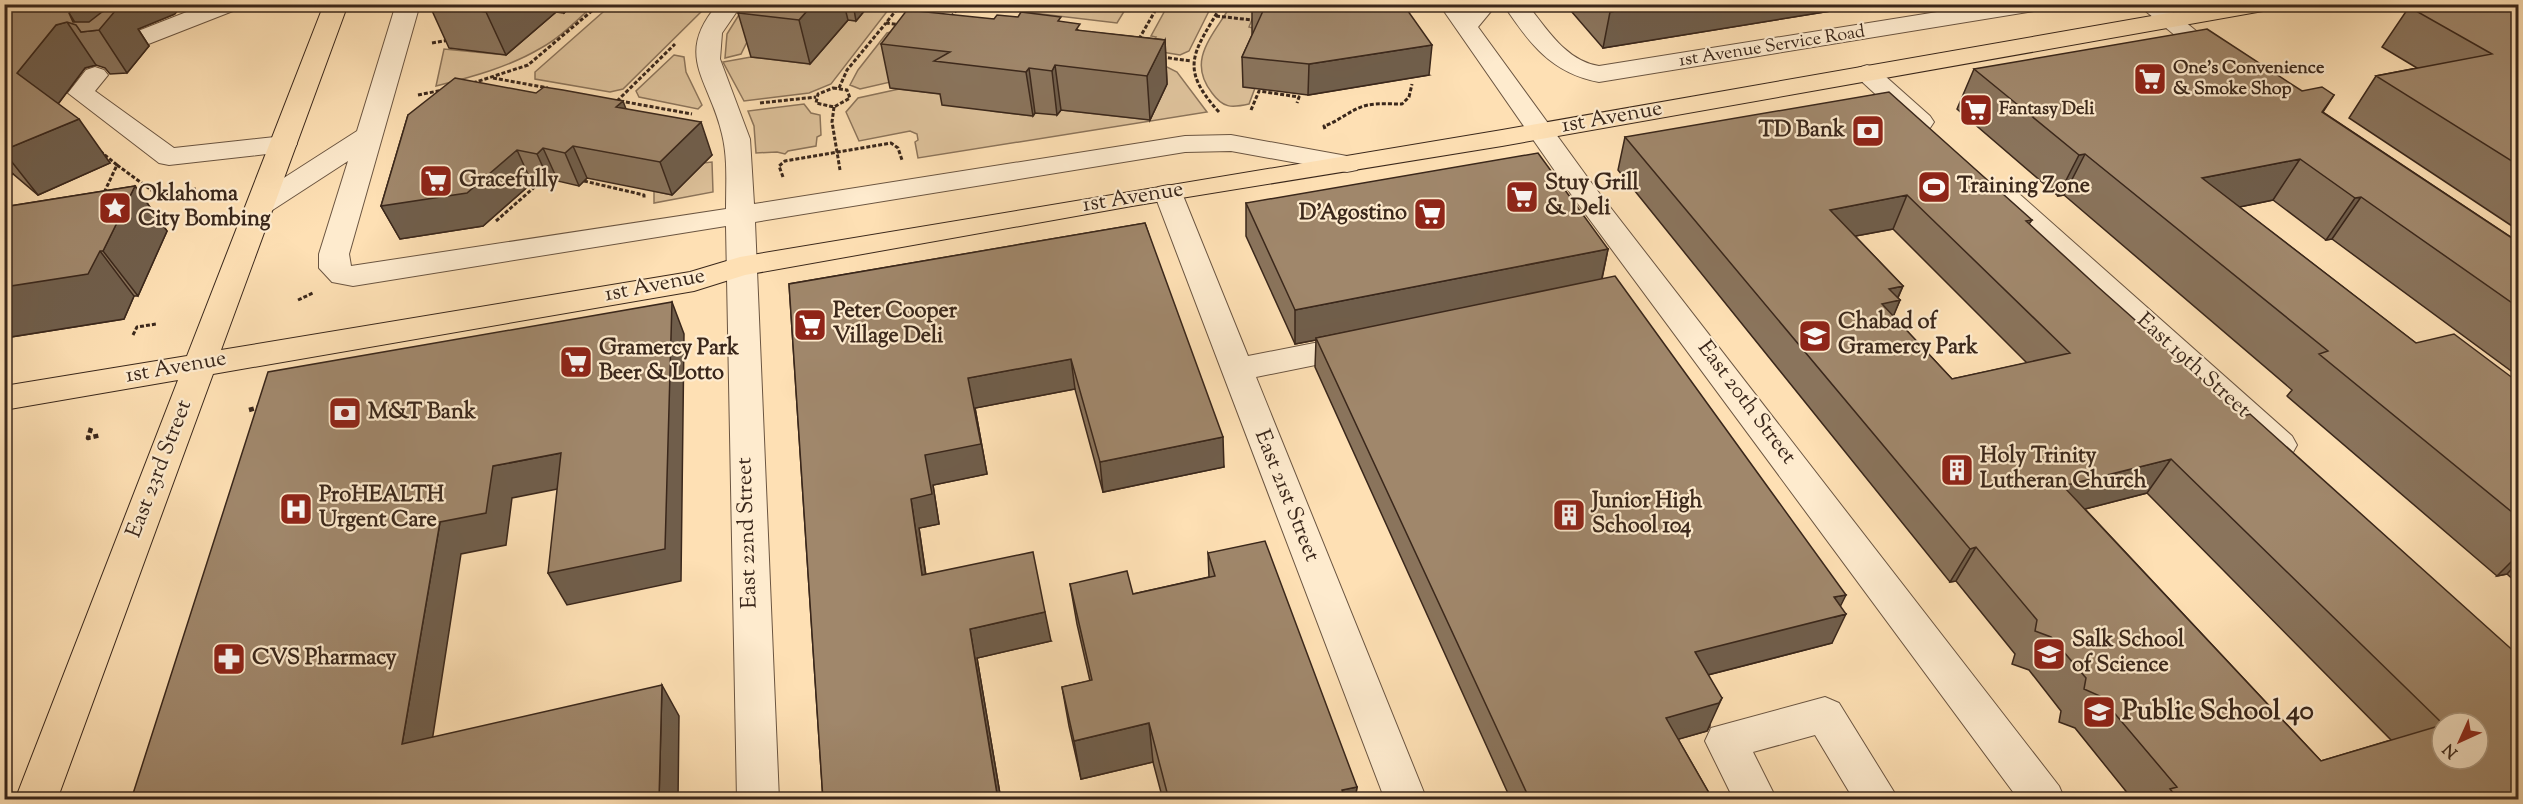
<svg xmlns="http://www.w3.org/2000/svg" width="2523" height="804" font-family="'Sorts Mill Goudy',serif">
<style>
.green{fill:#ddc19a;stroke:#8c745a;stroke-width:1.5}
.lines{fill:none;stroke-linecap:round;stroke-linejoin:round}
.minor-casing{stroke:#6b5541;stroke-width:2}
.major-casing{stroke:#3a271b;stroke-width:2}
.path-far1{stroke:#3a271b;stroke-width:3;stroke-dasharray:4 2;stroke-linecap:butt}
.path{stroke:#3a271b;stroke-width:4.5;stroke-dasharray:5 3;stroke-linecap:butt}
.minor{fill:#feebce;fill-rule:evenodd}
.major{fill:#fee0b4;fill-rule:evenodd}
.wall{fill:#8a745c;stroke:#3a271b;stroke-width:1.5;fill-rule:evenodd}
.shaded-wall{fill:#705e4b;stroke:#3a271b;stroke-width:1.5}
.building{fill:#a0876b;stroke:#3a271b;stroke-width:1.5;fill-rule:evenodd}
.labels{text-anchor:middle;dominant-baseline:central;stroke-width:4.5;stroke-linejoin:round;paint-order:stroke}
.far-street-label{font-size:18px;fill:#3a271b;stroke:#feebce}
.far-poi-label{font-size:18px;font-weight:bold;fill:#3a271b;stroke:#feebce;text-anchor:start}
.street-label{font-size:22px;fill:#3a271b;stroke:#feebce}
.poi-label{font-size:22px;font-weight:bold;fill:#3a271b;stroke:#feebce;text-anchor:start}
.near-poi-label{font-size:27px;font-weight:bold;fill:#3a271b;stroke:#feebce;text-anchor:start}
</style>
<rect width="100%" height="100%" fill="#fee0b4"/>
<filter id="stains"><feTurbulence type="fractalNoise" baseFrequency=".00333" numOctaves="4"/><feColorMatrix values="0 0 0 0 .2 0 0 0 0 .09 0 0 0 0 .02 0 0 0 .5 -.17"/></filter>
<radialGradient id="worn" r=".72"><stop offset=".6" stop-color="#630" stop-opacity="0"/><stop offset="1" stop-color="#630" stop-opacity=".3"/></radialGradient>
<!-- green -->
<path class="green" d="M1001,4H1128V5L1117,23L998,9Z
M573,5H594C577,20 561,37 541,48C509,67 472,77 436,86L444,49L506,55L556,12L564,13Z
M611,5H708L623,89L610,92L535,79V72Z
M745,5H789L749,38L741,54L725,58L727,34Z
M880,5H892L831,84L809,93L744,101L723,62L751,57L810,64L848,20L856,21L865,10L874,11Z
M1168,5H1212L1189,51L1180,55L1150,50L1149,47L1156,37L1151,36Z
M1231,5H1268L1257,8L1249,27L1257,29L1243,86L1255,88L1249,104C1231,108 1223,108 1212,93C1186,60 1213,36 1231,5Z
M899,30L895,81L860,89L850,85L858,70L887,33Z
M674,55L684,57L686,72L702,105L698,109L639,97L636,91Z
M1159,63L1177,72L1207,112L918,158L915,142L918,140L917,134L910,131L859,141L846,112L858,98L899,89L976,98L991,111L1032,116L1035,113L1061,110L1150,120Z
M804,104L811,113L820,115L821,135L817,137L816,146L788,151L785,154L777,152L756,153L754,126L748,111Z
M712,162L713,192L654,203V191L672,195L703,163Z"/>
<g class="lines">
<!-- minor casing -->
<g class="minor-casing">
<path id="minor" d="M207,4H241L238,9L128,52C120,62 115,65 102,62L99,57L110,42Z
M396,4H420L349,254L351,266L726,209C726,184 728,158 722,134C710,80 673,56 718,4H742L722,33L720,59L750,139L754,204L1185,136L1231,135L1347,156L1357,158L1361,164L1357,170L1347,172L1231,151L1185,152L755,222L779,800H737L726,226L353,286L332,282L319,268V254L348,161L271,211L261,214L251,211L247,205L251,199L357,131Z
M1439,4H1462L1467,11L1473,4H1497L1478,27L1593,185L2059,786L2065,800H2019L1573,197Z
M1503,4H1527C1547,29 1566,61 1599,66L1987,4H2045L2042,9L2034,11L1599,82C1551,73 1529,43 1503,4Z
M2137,4H2163L2232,60L2229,65L2220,67L2211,65Z
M1867,65L1876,68L1930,116L1934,122L1930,128L1921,130L1912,128L1858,78L1854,73L1858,68Z
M95,67L104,70L108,75L95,91L174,148L284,136L293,138L297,144L293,150L284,152L169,165L159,163L68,93L86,70Z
M1998,182L2008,184L2292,436L2297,445L2292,454L2280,457L2268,454L1988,196L1984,190L1988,184Z
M1168,185L1178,187L1182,193L1248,356L1360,334L1371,337L1376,345L1371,353L1360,356L1256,377L1427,800H1385L1154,193L1158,187Z
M1825,697L1839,703L1899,800H1854L1815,735L1753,752L1777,800H1734L1705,741L1711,728Z"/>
</g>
<!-- major casing -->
<g class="major-casing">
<path id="major" d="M324,4H348L221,350L690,272L740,257L1502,130L2220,4H2274L2271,9L2263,11L1502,146L1132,206L745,275L694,291L213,374L57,800H15L178,380L4,410V386L187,356Z"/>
</g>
<!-- path-far1 -->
<path class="path-far1" d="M901,4L886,23L901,25
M1216,16L1252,20
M951,17L961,4
M1139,39L1159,4
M432,43L449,40
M1162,57L1191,61
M493,78L548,88
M473,83L528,65L600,4
M833,88L847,90L850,98L834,107L816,103L818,94Z
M839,88L847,70L886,23
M418,95L443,90
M617,101L675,44
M620,101L692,114
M760,103L816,97
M834,107L832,122L840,170
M1251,110L1259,91L1299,97L1297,103
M1219,112C1177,66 1195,52 1222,4
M1325,129L1324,126C1340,121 1352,108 1368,105C1378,103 1391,104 1402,104L1409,97L1412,84
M100,151L117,165L103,195
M117,165L158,195
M783,177L779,166L785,161L891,143L898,148L902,160
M584,181L644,195V199
M143,204L158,195L196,189
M496,221L538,184
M298,300L313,293
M133,335L137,327L156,324"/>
<!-- path -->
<path class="path" d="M249,410L260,407
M91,428L88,438L101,435"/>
<!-- minor -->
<use href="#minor" class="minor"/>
<!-- major -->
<use href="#major" class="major"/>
</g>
<!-- wall -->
<path class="wall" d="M4,4L175,14L138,29L149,46L127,73L110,74L105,68L96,65L85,68L58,104L110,163L38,195L13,174L4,178Z
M429,4H573L564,13L556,12L506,55L449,48Z
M746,4H870L856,21L848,20L810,64L751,57L738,13Z
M1254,4L1429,75L1308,95L1243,87L1242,57L1252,35V10Z
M1565,4H1874L1603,48Z
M2409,7H2518V230L2349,118L2376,76L2417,68L2382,47Z
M994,19L1061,22L1080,31L1165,40L1167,84L1150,120L1061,110L1057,115L1035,113L1033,116L942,105L940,94L890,88L881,44Z
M1974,69L2302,91L2334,95L2323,112L2518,242V376L2332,239L2326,240L2273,200L2239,207L2416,343L2518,382V584L2507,574L2497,576L2287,396L2292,390L2064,195L2058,196L1957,109Z
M626,109L712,155L672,195L587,178L579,186L558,181L552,187L532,183L483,226L400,239L381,206L408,115Z
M1625,137L2032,220L2029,224L2518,800H2133L2075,728L2059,722L2061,711L2029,670L2012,664L2015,654L1956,581L1950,582L1618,170ZM1893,229L2027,363L1952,379L1893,316L1900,300L1898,298L1903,286L1855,236ZM2147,493L2391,740L2321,761L2085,509ZM2442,723L2478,759H2442Z
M135,186L167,231L138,296H134L124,319L4,338V207Z
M1246,203L1608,249L1602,279L1840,606L1832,643L1708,675L1710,726L1707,731L1678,739L1713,800H1511L1315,367L1316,340L1295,344L1246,236Z
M1145,223L1224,467L1103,492L1075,389L975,408L987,474L933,485L939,524L919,528L926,575L1051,641L977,658L1001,800H823L789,284Z
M1208,553L1357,787L1355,800H1163L1153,762L1081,779L1069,726L1062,687L1090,681L1077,624L1070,584L1133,594L1209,577Z"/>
<!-- shaded-wall -->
<path class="shaded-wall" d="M76,4H183L175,14L138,29L149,46L127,73L99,30L81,32L69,13Z
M495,4H553L556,12L506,55L486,12Z
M561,4H573L564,13Z
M813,4H844L848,20L810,64L799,20Z
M853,4H870L856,21Z
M1657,4H1874L1603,48L1610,12Z
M67,22L96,65L85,68L49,116L17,73L56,25Z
M1165,40L1167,84L1150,120L1147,76Z
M1432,45L1429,75L1308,95L1309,64Z
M1055,65L1061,110L1057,115L1052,71Z
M1029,68L1035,113L1033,116L1026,72Z
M623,101L635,133L616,107Z
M79,119L110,163L38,195L4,152V150Z
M701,122L712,155L672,195L660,162Z
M573,146L587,178L579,186L565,153Z
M543,148L558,181L552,187L537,154Z
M517,150L532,183L483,226L400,239L381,206Z
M2085,154L2064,195L2058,196L2079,155Z
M2300,159L2273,200L2177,220L2202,178Z
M4,164L13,174L4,178Z
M135,186L167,231L138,296L103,251Z
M1907,195L1893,229L1818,243L1830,210Z
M2361,197L2332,239L2326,240L2355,198Z
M1608,249L1601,282L1316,338V340L1295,344V310Z
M100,251L134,296L124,319L4,338V287Z
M1903,286L1896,301L1900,300L1886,334L1868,338L1889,289Z
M672,302L684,334L681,581L567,605L548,573Z
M1071,359L1075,389L975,408L987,474L933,485L939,524L919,528L930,605L922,575L911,499L925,455L968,378Z
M1223,437L1224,467L1103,492L1100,462Z
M561,453L578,485L512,498L506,545L461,554L427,774L402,744L440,522L493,466Z
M2171,459L2147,493L2042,520L2063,486Z
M1976,547L1956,581L1950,582L1970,549Z
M2518,555V562L2507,574L2497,576Z
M1846,595L1835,617L1846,614L1832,643L1684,681L1695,652L1834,597Z
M1045,612L1051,641L977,658L1001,800H998L970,629Z
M662,685L679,716L678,800H659Z
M1722,698L1707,731L1655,746L1666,718Z
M1149,723L1153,762L1081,779L1074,741Z
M1357,787L1355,800H1341L1342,790Z
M2518,794V800H2500Z"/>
<!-- building -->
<path class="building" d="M4,4H76L69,13L73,22H89L102,12L121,4L99,30L81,32L76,25L67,22L56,25L17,73L79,119L4,150Z
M431,4H495L486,12Z
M746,4H813L799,20L738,13Z
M1254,4H1403L1432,45L1309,64L1242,57L1263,11L1252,10Z
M1604,4H1657L1610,12Z
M2420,4H2513L2518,7V165L2376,76L2492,54L2409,7Z
M907,10L994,19L997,15L1018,17L1021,12L1061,17L1058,21L1080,24L1076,30L1165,40L1147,76L1055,65L1052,71L1029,68L1026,72L934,61L950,52L881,44Z
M2207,29L2302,91L2322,87L2334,95L2322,112L2518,242V307L2361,197L2355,198L2300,159L2202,178L2416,343L2454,334L2518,382V517L2319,354L2328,351L2085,154L2079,155L1974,69Z
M455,78L536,93L544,87L563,90L623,101L616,107L701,122L660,162L573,146L565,153L543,148L537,154L517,150L467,193L381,206L408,115Z
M1889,92L2032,220L2026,221L2098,287L2243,416L2250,414L2518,655V794L2500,800H2179L2170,789L2177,787L2100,696L2084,689L2086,678L2051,637L2035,631L2037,620L1976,547L1970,549L1625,137ZM1907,195L2070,353L1952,379L1882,304L1900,300L1889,289L1903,286L1830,210ZM2171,459L2442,723H2478V759H2442V725L2321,761L2063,486Z
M1538,153L1608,249L1295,310L1246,203Z
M135,186L103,251H100L88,274L4,287V207Z
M1145,223L1223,437L1100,462L1071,359L968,378L981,444L925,455L932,494L911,499L922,575L1033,552L1045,612L970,629L998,800H823L789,284Z
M1615,276L1846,595L1834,597L1846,614L1695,652L1722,698L1719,703L1666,718L1713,800H1530L1316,338Z
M672,302L665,549L548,573L561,453L493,466L486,513L440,522L402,744L662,685L659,800H131L268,372Z
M1265,541L1357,787L1342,790L1345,800H1169L1149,723L1074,741L1062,687L1092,680L1070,584L1127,571L1133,594L1215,576L1208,553Z"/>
<!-- icons -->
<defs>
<g id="supermarket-square" transform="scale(1.725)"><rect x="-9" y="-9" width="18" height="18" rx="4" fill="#8f2418" stroke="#feebce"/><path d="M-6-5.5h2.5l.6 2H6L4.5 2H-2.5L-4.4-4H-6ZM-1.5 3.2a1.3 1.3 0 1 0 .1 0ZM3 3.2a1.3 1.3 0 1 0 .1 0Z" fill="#fff"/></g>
<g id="bank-square" transform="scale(1.725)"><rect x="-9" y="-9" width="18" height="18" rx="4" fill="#8f2418" stroke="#feebce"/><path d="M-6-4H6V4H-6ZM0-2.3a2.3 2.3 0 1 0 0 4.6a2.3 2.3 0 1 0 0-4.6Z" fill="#fff"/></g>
<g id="stadium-square" transform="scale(1.725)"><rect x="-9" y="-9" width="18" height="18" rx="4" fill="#8f2418" stroke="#feebce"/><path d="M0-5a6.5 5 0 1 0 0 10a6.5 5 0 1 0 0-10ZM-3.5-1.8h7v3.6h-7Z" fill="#fff"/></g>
<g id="sight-square" transform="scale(1.725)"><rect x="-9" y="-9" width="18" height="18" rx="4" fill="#8f2418" stroke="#feebce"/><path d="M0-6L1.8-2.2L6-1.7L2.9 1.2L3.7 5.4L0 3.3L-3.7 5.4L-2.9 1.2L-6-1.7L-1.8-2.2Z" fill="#fff"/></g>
<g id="school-square" transform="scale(1.725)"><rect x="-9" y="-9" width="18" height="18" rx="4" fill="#8f2418" stroke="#feebce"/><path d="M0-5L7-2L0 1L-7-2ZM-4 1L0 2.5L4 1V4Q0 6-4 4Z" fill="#fff"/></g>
<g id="building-square" transform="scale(1.725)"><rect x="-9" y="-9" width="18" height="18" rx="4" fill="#8f2418" stroke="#feebce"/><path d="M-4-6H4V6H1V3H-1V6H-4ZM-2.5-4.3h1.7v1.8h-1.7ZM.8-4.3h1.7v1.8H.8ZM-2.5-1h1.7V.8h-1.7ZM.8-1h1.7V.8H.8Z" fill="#fff"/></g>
<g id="hospital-square" transform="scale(1.725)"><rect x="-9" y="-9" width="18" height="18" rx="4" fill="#8f2418" stroke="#feebce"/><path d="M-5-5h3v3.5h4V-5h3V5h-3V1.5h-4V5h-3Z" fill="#fff"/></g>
<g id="pharmacy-square" transform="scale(1.725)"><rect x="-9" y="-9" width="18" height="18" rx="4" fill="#8f2418" stroke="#feebce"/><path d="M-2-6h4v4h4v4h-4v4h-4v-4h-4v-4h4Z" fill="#fff"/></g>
</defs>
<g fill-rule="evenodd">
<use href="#supermarket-square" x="2150" y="79"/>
<use href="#supermarket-square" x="1976" y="110"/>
<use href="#bank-square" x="1868" y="131"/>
<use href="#supermarket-square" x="436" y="181"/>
<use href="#stadium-square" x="1934" y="187"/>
<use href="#supermarket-square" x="1522" y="197"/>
<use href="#sight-square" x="115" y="208"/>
<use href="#supermarket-square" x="1430" y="214"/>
<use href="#supermarket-square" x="810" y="325"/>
<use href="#school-square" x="1815" y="336"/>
<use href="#supermarket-square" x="576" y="362"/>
<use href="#bank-square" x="345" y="413"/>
<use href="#building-square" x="1957" y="470"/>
<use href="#hospital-square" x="296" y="509"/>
<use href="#building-square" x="1569" y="515"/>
<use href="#school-square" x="2049" y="654"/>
<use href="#pharmacy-square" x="229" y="659"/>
<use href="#school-square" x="2099" y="712"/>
</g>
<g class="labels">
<!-- far-street labels -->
<g class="far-street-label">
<text transform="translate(1772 47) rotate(-9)">1st Avenue Service Road</text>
</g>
<!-- far-poi labels -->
<g class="far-poi-label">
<text x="2173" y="69">One's Convenience<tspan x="2173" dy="21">&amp; Smoke Shop</tspan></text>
<text x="1999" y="110">Fantasy Deli</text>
</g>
<!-- street labels -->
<g class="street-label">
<text transform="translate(1612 118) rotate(-10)">1st Avenue</text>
<text transform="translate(1133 198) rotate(-9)">1st Avenue</text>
<text transform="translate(655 286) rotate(-11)">1st Avenue</text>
<text transform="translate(2193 366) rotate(42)">East 19th Street</text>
<text transform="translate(176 368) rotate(-10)">1st Avenue</text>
<text transform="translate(1746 403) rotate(53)">East 20th Street</text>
<text transform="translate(160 469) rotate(-69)">East 23rd Street</text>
<text transform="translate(1286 496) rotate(68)">East 21st Street</text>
<text transform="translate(748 533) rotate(-92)">East 22nd Street</text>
</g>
<!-- poi labels -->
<g class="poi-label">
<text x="1845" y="131" text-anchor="end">TD Bank</text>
<text x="459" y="181">Gracefully</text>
<text x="1545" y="184">Stuy Grill<tspan x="1545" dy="25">&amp; Deli</tspan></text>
<text x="1957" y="187">Training Zone</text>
<text x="138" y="195">Oklahoma<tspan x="138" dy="25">City Bombing</tspan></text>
<text x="1407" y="214" text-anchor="end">D'Agostino</text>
<text x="833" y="312">Peter Cooper<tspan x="833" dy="25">Village Deli</tspan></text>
<text x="1838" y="323">Chabad of<tspan x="1838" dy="25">Gramercy Park</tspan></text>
<text x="599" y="349">Gramercy Park<tspan x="599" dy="25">Beer &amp; Lotto</tspan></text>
<text x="368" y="413">M&amp;T Bank</text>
<text x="1980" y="457">Holy Trinity<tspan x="1980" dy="25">Lutheran Church</tspan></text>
<text x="319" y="496">ProHEALTH<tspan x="319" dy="25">Urgent Care</tspan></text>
<text x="1592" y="502">Junior High<tspan x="1592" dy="25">School 104</tspan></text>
<text x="2072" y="641">Salk School<tspan x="2072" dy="25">of Science</tspan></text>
<text x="252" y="659">CVS Pharmacy</text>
</g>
<!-- near-poi labels -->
<g class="near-poi-label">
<text x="2122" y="712">Public School 40</text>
</g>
</g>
<!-- margin -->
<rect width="2523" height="804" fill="none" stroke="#fee0b4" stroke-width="24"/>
<rect x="6" y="6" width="2511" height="792" fill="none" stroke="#3a271b" stroke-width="3"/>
<rect x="12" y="12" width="2499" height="780" fill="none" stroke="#3a271b" stroke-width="1.5"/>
<!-- north arrow -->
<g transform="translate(2460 741) rotate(225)"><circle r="28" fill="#feebce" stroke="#b09d86" stroke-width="1.5"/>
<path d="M0-4.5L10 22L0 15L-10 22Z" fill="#8f2418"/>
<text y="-9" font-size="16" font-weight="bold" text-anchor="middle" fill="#3a271b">N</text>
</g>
<rect width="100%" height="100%" filter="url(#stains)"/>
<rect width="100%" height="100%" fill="url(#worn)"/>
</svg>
